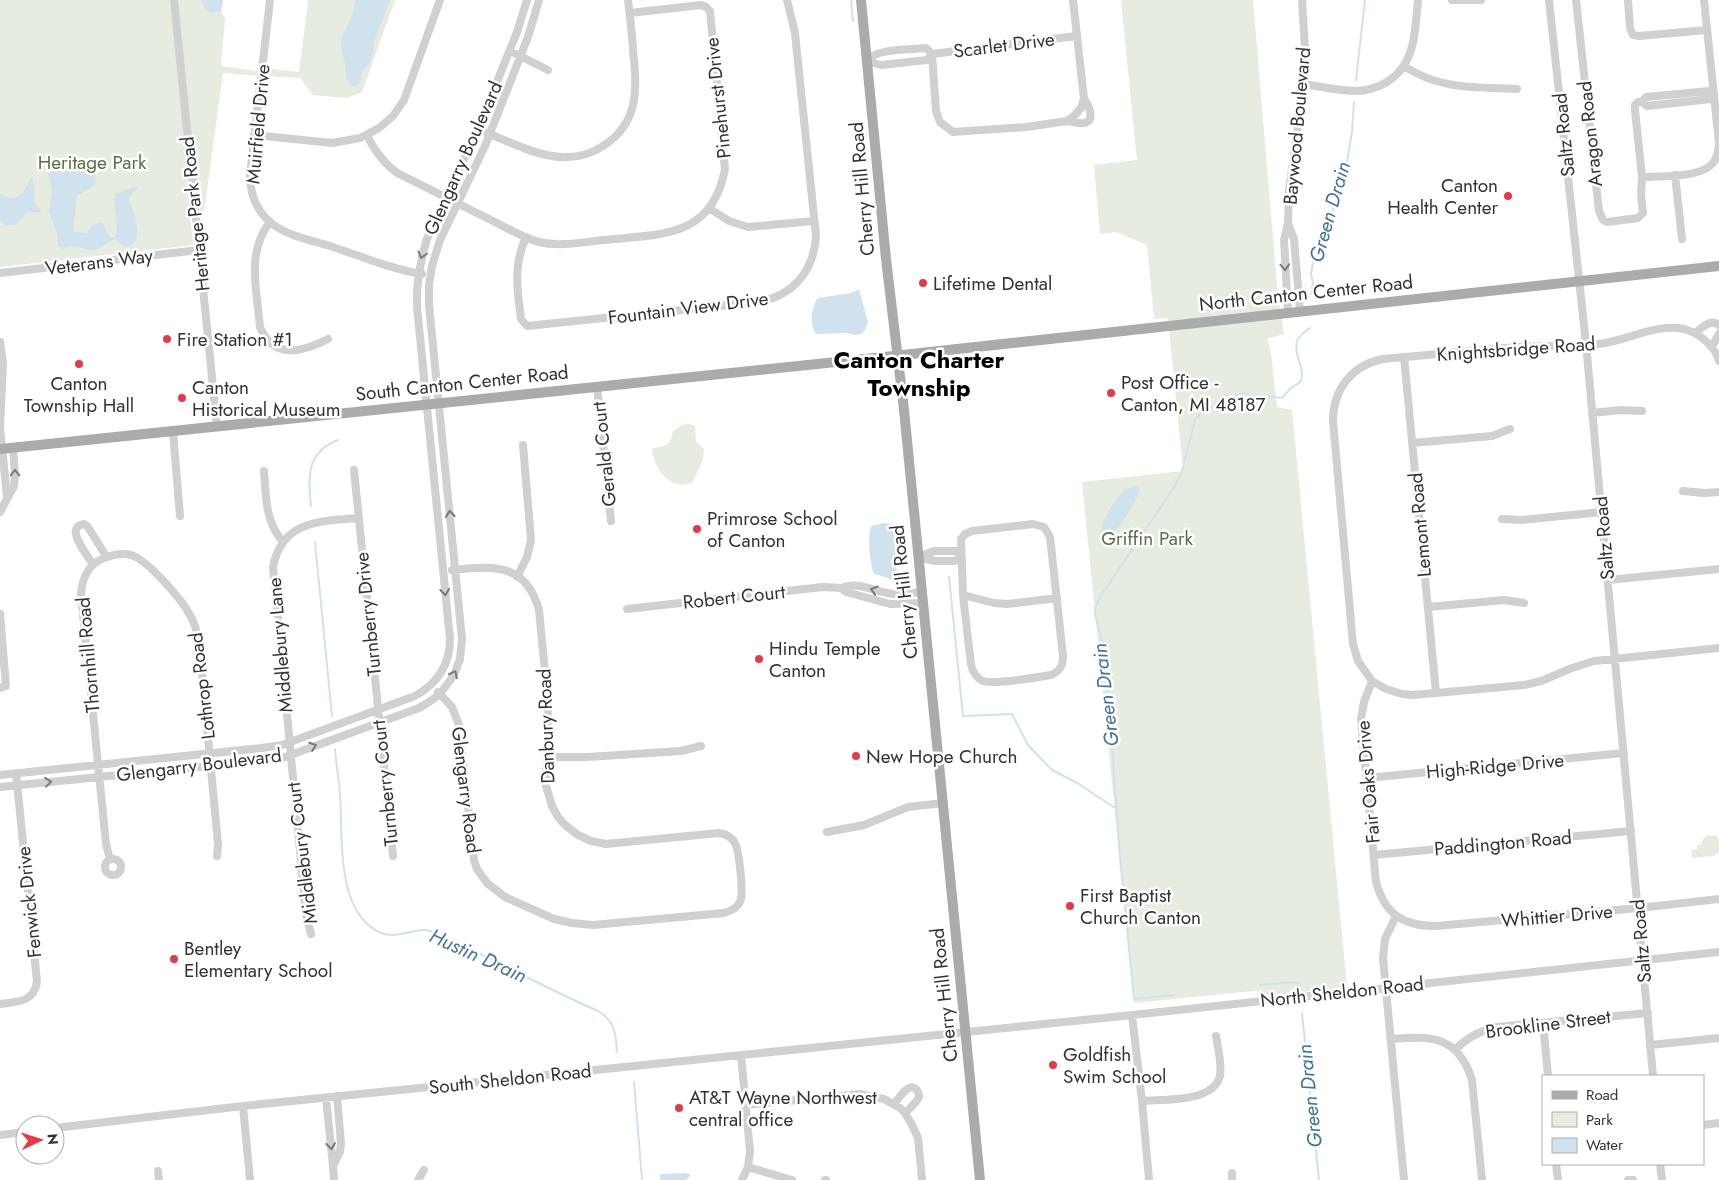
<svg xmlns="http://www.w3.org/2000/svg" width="1719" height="1180" font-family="Jost,sans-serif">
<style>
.green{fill:#e6ecdf}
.water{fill:#cfe2ee}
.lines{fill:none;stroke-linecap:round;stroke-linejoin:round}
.stream{stroke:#cfe2ee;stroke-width:2}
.minor{stroke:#d0d0d0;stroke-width:8}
.major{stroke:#ababab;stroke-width:10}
.oneway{stroke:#7a7a7a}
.poi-dot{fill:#e63946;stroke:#fff;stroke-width:2}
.labels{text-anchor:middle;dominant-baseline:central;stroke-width:5;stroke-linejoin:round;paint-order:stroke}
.street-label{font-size:19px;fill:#333;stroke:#fff}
.park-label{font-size:19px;fill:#56703f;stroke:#fff}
.poi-label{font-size:19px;fill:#333;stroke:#fff;text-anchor:start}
.water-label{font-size:20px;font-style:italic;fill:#3f7597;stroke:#fff}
.district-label{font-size:24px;font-weight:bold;fill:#000;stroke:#fff}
</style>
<rect width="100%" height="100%" fill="#fff"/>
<!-- green -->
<path class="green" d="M0,0H223L221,11L225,19L221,66L256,71L272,69L299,72L308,0H395L362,92L347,98L313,95L300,78C275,76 249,76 223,73L204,212L190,213L193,245L0,267Z
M1121,0H1253L1278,297L1284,334L1267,339L1271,352L1277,407L1292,410L1347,987L1258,997L1257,991H1253L1134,1003L1082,482L1183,471L1168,318L1154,319L1147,245L1116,232L1100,234L1094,165L1137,160Z
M689,424L695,426L696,442L704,449L703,460L692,483C670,491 654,469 652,449C667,443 669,449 673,431L682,425Z
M1708,835L1717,836L1719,839V852L1713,856L1692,858L1691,850L1697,849V845L1701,844L1703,839Z"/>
<!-- water -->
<path class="water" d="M202,0H223L221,11L211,13L205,9Z
M356,0H390L374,42L373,52L369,64L362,72L360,83L356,86H353L346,78L345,64L341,48L342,37L351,18Z
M88,160L93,164C96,172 96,177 95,185L77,196L73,231L87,233L93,225L102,222C106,227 106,232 110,237H115C121,223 111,208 115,194L134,187L138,188L129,197C132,209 144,235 132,245C129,247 124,247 121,245C119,243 117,241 115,239C107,242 103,248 94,250C86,251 78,245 71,246C68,247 66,248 63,249L58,246L57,234L49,212L52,191L48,174L55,165Z
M32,176L34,186V202L41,210L40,212C18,213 30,211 16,225H6L0,220V193C20,207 24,189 32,176Z
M859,289L868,322L865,330L861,334L856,335L846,333L816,334C809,325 811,306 818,298L851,293Z
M1138,486L1140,489C1135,508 1119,525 1109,541H1106L1104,545L1102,547C1093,534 1114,498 1126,489C1129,487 1134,487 1138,486Z
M883,523L890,524L894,529L897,577L892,580L873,573C870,557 867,541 871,526Z
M685,1173L690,1174V1176L686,1180H660V1175L662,1174Z"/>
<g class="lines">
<!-- stream -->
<path class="stream" d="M851,0L853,21
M1356,80L1365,0
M1311,294L1313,283L1311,274L1314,257L1334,207L1347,161L1352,132L1354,102
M1236,395L1245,393L1252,397L1256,395L1282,398C1285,395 1287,392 1290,389C1293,386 1297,385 1300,382C1308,372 1291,352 1298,339C1301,334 1306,331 1310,328
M311,506C308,477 306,452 338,440
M315,542L332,716
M949,577L963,716L1012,714L1028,745L1052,770L1079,784L1098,797L1117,809
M335,749C336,764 339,779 340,794C343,836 335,913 381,933C398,940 418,925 433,932C489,956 542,987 598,1011C615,1021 616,1034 617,1052
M1260,985L1295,982L1299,983L1300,988
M1173,995L1134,999L1120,858L1110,718L1102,641L1095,614V608L1100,597L1175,486L1182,471L1195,420L1200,414L1215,405L1221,397L1227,395
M1302,1013L1319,1180
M634,1082L642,1180"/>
<!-- minor -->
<path class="minor" d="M174,0L217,427
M270,0L250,175C250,193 256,210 270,222C286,236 311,240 330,246C360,256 391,269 422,274
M1452,0H1481
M1549,0L1586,344L1653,1076
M1576,0L1599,211L1603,220L1607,222L1638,218L1643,213L1641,194L1642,177L1635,110V105L1638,102H1642
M1628,0L1630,28L1633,35L1639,36L1707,30
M1704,0L1719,143
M516,54L548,70
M932,54L936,111L940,122L953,132L1026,127L1067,121L1074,116L1081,108L1084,99L1073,0
M932,54L926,48C909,50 879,48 867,60L874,63L881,65L927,60L932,54L1077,36
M1404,66C1440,90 1476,87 1517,89
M1304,84C1320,87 1337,90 1354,91C1365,91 1377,88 1387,82C1416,64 1415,30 1418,0
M1710,91L1714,94L1711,99L1647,106L1642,102L1646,97Z
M1067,121C1071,121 1075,123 1079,123C1097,125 1090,107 1084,99
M487,133C508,141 530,153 552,156C570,159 588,156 603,146C640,123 637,87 633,50C632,33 630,17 628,0
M254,135L332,143L360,138L379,128L393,116L404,100L440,0
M367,135C375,152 384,164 399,174C430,189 460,205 491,220C507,228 523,238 539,242C560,247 583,242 604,240C660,234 712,239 725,169L710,11L706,7L701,5L630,13
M1675,175L1682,239
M1642,177C1660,176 1698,178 1711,165C1717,160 1718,152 1719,144
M709,208L729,221L748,227L814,221
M270,222C246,252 257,291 260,327C273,360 303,352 328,339
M1288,223L1294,239L1300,311
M526,237C513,266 517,289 521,319L527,326L758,302C793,296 814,271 816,236L795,33L787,0
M0,273L199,250
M1288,312L1284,240L1288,223L1289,191L1306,66L1302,0
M1695,333C1702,328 1710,318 1719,325
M0,342L3,363L0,427L7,497
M1712,346L1719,334
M1404,357L1436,693
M1719,361C1715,346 1699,333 1684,329C1655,323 1627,341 1598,344C1572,347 1545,345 1519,347C1473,350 1428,355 1382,359C1351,366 1333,390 1333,421L1353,644L1358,661L1372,681L1364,702L1361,719L1376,882C1385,915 1404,926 1436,926L1639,908L1719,899
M597,387L611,521
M1592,413L1621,410L1642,411
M173,432L180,516
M1412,443L1492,436L1510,429
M354,470L393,856
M264,471C266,496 265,522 283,542
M1683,491L1704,493L1719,492
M0,512L14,486L15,475L13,448
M1502,519L1522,520L1602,512
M1033,524L1044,527L1050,537L1063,656C1063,666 1060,671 1051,675C1037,677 995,685 983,681C976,678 973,672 971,665L963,595L961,539L965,534L972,531Z
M934,551H957L961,556L955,561H935L918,557Z
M93,564C88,556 63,527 84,524L88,527L106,556
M517,577L527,557L531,540L523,445
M1608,580L1719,569
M922,592C913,593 903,595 894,594C876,593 859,580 841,588L846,592L890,604L923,603
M963,595L994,603L1007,604L1057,598
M1428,607L1504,600L1524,603
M627,609L823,587L841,588
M0,614L6,686L0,688
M1372,681L1386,689L1402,694L1412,695L1436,693L1524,685L1541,681L1572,668L1594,661L1719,648
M438,692L452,707L459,725L474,860L477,869L487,883L505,897L554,919L572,923L593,925L724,913C731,911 737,908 740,902C744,893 739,851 735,843C731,836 725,834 719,833L606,844L591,841L578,835L565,825L558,817L552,806L546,786L548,703L539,610C526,562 492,566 452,570
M547,757H587L681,751L701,746
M0,775L262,748L282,745L415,696C438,683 450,665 450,639L417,307C416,283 420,262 427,239L478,129L517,32L527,0
M1367,778L1624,753
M0,787L267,760L285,757L419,708L429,702L440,694L454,675L460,659L462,639L429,305V285L432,266L440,240L485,146L528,37L539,0
M827,832L864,825L908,807L943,803
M1374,855L1631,831
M105 867a8 8 0 1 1 16 0a8 8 0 1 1-16 0Z
M110,859L106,844L81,594C82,580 86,569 98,561C109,555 119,552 131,555C148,560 182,600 190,615C195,623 197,632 199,641L218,844L217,856
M1396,916L1385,939L1383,958L1404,1180
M311,934L306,914L273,567C282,521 319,521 358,518
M0,1004C17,1002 34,1002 37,982L16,773
M1132,1015L1142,1101L1149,1180
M1543,1023L1548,1076
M1391,1039C1431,1036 1458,1035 1472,1080L1482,1180
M1650,1045L1719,1038
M1455,1050C1467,1037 1480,1031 1496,1027L1648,1013
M741,1055L750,1151L748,1167L742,1180
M326,1098L333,1166L340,1152L341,1143L337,1096
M1142,1101C1164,1099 1213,1103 1220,1076C1222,1064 1218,1048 1216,1036
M894,1104C899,1099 908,1082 916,1089C918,1091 919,1094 919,1097C917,1102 909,1109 905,1113
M746,1105L860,1094L884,1099L900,1108L905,1113L912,1125L918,1138L922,1180
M243,1106L250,1180
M1703,1125L1719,1123
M55,1128L243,1106L1132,1015L1719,952
M0,1135L25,1132
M1556,1164L1558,1180
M1660,1164L1662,1180
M333,1166L334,1180
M748,1167L792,1180
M158,1171L159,1180
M1232,1173V1180
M418,1180L424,1170
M825,1180H826
M1628,1180H1633"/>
<!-- major -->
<path class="major" d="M861,0L886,259L904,410L980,1180
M0,449L884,357L1719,266"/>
</g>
<!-- one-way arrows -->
<defs><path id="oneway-chevron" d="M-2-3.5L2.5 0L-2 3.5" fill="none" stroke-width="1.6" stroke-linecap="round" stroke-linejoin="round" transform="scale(1.25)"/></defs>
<g class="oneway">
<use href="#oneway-chevron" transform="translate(422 255) rotate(105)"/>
<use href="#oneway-chevron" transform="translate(1285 267) rotate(86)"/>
<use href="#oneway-chevron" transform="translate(15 473) rotate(-90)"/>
<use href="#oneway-chevron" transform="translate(450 514) rotate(-96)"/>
<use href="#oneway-chevron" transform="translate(874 590) rotate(-163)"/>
<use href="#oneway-chevron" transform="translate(445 592) rotate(84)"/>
<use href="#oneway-chevron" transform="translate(454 674) rotate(-63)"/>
<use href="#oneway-chevron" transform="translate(313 746) rotate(-20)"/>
<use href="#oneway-chevron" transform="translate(48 782) rotate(-6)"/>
<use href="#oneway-chevron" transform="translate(331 1146) rotate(84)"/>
</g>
<!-- markers -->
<g class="poi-dot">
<circle cx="1508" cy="196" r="5"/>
<circle cx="923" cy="283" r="5"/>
<circle cx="167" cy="339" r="5"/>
<circle cx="79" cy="364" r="5"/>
<circle cx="1111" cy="393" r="5"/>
<circle cx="182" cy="398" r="5"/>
<circle cx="697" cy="529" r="5"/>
<circle cx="759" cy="659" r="5"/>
<circle cx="856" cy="756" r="5"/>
<circle cx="1070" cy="906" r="5"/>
<circle cx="174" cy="959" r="5"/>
<circle cx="1053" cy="1065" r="5"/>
<circle cx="679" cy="1108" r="5"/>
</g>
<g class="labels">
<!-- street labels -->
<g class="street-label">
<text transform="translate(1004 45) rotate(-7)">Scarlet Drive</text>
<text transform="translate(718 98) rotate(-96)">Pinehurst Drive</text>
<text transform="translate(258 124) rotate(-85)">Muirfield Drive</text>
<text transform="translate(1297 126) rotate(-85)">Baywood Boulevard</text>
<text transform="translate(1590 134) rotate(-96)">Aragon Road</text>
<text transform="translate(1564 135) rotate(-96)">Saltz Road</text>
<text transform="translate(463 158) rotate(-66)">Glengarry Boulevard</text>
<text transform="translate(862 189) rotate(-95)">Cherry Hill Road</text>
<text transform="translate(195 214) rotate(-96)">Heritage Park Road</text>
<text transform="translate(99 262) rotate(-7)">Veterans Way</text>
<text transform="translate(1306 293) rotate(-6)">North Canton Center Road</text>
<text transform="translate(688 308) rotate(-7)">Fountain View Drive</text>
<text transform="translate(1516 349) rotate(-4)">Knightsbridge Road</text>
<text transform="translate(462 383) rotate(-6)">South Canton Center Road</text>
<text transform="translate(604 454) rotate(-96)">Gerald Court</text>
<text transform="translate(1420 525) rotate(-95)">Lemont Road</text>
<text transform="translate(1604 538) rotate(-95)">Saltz Road</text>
<text transform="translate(904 592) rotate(-96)">Cherry Hill Road</text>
<text transform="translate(734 597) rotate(-6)">Robert Court</text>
<text transform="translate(368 614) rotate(-96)">Turnberry Drive</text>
<text transform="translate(280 645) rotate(-95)">Middlebury Lane</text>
<text transform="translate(88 655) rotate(-95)">Thornhill Road</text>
<text transform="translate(202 686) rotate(-97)">Lothrop Road</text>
<text transform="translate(546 726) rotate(-92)">Danbury Road</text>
<text transform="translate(199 765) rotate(-7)">Glengarry Boulevard</text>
<text transform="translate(1495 766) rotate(-5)">High-Ridge Drive</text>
<text transform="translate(1368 782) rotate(-95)">Fair Oaks Drive</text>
<text transform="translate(385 783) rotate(-96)">Turnberry Court</text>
<text transform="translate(466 790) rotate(83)">Glengarry Road</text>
<text transform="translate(1503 843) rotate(-5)">Paddington Road</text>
<text transform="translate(302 853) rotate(-97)">Middlebury Court</text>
<text transform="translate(29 902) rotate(-96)">Fenwick Drive</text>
<text transform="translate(1557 916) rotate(-5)">Whittier Drive</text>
<text transform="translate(1641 941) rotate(-95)">Saltz Road</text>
<text transform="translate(1342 992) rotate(-6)">North Sheldon Road</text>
<text transform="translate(944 995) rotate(-96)">Cherry Hill Road</text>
<text transform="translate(1548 1024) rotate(-7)">Brookline Street</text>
<text transform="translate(510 1079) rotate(-6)">South Sheldon Road</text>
</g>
<!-- park labels -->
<g class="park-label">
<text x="92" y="162">Heritage Park</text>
<text x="1147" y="538">Griffin Park</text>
</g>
<!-- poi labels -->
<g class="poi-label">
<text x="1498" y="185" text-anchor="end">Canton<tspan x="1498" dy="22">Health Center</tspan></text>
<text x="933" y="283">Lifetime Dental</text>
<text x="177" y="339">Fire Station #1</text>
<text x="1121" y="382">Post Office -<tspan x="1121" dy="22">Canton, MI 48187</tspan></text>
<text x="79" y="383" text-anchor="middle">Canton<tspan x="79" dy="22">Township Hall</tspan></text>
<text x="192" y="387">Canton<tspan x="192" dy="22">Historical Museum</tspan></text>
<text x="707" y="518">Primrose School<tspan x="707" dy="22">of Canton</tspan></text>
<text x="769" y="648">Hindu Temple<tspan x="769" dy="22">Canton</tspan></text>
<text x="866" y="756">New Hope Church</text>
<text x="1080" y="895">First Baptist<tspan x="1080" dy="22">Church Canton</tspan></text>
<text x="184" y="948">Bentley<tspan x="184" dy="22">Elementary School</tspan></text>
<text x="1063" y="1054">Goldfish<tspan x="1063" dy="22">Swim School</tspan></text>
<text x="689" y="1097">AT&amp;T Wayne Northwest<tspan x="689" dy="22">central office</tspan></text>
</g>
<!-- water labels -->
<g class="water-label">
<text transform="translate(1330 212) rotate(-74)">Green Drain</text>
<text transform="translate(1106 695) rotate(-97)">Green Drain</text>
<text transform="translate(478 956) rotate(24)">Hustin Drain</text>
<text transform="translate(1310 1096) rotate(-96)">Green Drain</text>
</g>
<!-- district labels -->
<g class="district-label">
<text x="919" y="359">Canton Charter<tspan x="919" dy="28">Township</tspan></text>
</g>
</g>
<!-- legend -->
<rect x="1542" y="1075" width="162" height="90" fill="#ffffff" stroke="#adadad"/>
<rect x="1552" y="1091" width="25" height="8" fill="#ababab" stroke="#adadad"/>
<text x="1586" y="1100" font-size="15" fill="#333333">Road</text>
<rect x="1552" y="1112" width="25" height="15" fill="#e6ecdf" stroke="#adadad"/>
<text x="1586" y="1125" font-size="15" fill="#333333">Park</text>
<rect x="1552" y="1138" width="25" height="15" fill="#cfe2ee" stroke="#adadad"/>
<text x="1586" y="1150" font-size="15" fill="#333333">Water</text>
<!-- north arrow -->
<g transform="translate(40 1140) rotate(86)"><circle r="24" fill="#ffffff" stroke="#adadad"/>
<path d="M0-4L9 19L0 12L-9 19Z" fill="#e63946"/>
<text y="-8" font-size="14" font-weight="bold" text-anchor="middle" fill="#333333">N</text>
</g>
</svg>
